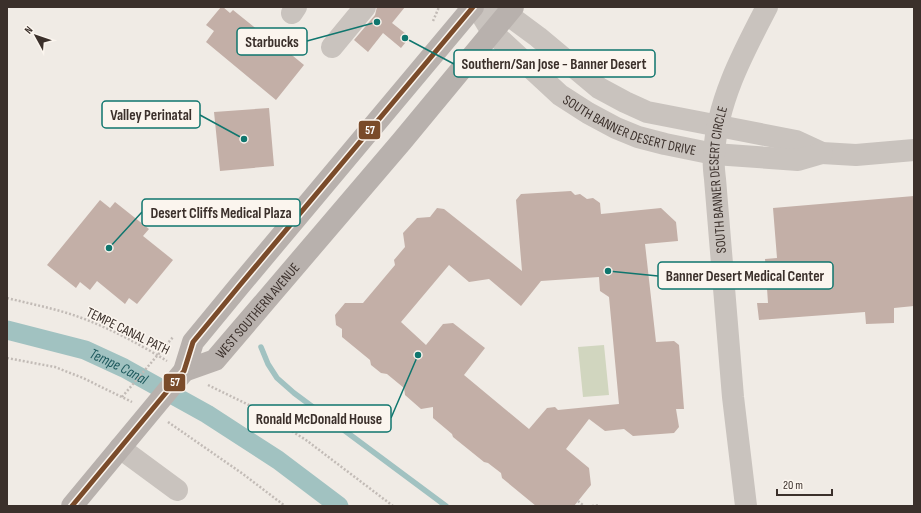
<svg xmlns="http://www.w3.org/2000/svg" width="921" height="513" font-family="'Sofia Sans Condensed',sans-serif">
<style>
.green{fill:#d1d6bf}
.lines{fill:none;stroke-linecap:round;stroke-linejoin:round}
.stream{stroke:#a1c2c1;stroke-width:5.5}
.canal{stroke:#a1c2c1;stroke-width:19}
.building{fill:#c3afa7;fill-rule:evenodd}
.path{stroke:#c2bbb6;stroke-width:2.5;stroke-dasharray:2 2;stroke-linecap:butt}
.minor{stroke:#c9c3be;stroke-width:22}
.major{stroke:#b8b1ad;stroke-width:22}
.bus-1-casing{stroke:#fbf5ee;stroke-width:8}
.bus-1{stroke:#7a4b2a;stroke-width:5}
.labels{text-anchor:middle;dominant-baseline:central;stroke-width:3;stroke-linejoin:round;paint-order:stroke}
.street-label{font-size:14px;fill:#3b302b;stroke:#fbf5ee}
.water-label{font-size:15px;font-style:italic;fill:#1f5a5e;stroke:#fbf5ee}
.leader{fill:none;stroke:#0f766e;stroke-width:1.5}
.callout-dot{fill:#0f766e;stroke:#fbf5ee;stroke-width:1.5}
.callout{fill:#fbf5ee;stroke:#0f766e;stroke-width:1.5}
.callout-label{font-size:15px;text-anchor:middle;font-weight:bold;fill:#3b302b}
.line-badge{stroke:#fbf5ee;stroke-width:1.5}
.badge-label{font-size:11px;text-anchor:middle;font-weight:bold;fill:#fff}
</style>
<rect width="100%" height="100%" fill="#f0ebe5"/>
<!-- green -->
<path class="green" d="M604,345L609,395L583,397L578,347Z"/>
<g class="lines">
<!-- stream -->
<path class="stream" d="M261,347L268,364L277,378L294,393L446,506"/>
<!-- canal -->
<path class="canal" id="s1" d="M7,330L85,350L124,368L207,414L278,460L339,506"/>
</g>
<!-- building -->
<path class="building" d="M221,7H223L230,13L233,10L275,44L276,42L304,65L276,100L206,42L214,31L206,25Z
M377,7H405L392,23L410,37L401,48L383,33L368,52L354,40L375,15Z
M269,108L274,166L220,171L214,112Z
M571,191L575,195L580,194L587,199L593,198L600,203L601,214L661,208L676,222L678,241L645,244L656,342L674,341L679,345L684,409H676L679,427L674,433L633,436L624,429L605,431L589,419L566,449L589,468L591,485L574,506H536L502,478L501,473L488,463L484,462L453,437L452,434L433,418V407L421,409L405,395L404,388L387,374L381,373L371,365L370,360L342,337V329L336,325L335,315L345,303H363L395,265L394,260L405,247L403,233L417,218L430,217L437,208L444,209L522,271L516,200L521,194ZM449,265L469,282L489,279L521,306L541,281L599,277L600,291L609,297L619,404L558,410L555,407L547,408L529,429L464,375L485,348L453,323L443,324L426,345L401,322Z
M914,196V306L894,308V323L866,324L865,312L759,320L757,303H768L765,259L777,258L773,208Z
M100,200L110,208L115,202L149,229L143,236L173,260L137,304L129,298L125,304L97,281L90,290L80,282L76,288L47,265Z"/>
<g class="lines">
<!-- path -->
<path class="path" d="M433,21L439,7
M7,298C27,303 47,307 67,313C102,324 136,342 167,361
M7,358L55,367L83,378L132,402
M208,385L255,408L306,440L393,506
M122,397L173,337
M168,422L243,474L285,506
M578,501L584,506
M592,506L600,505"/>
<!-- minor -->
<g class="minor">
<path d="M485,7L507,14L538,37L599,88L625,102L647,112L796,141L822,153L856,155L914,150"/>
<path d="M292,13L296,7"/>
<path id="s2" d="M483,17L492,32L560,95L588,113L616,128L638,137L665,144L714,154L798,160L822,153"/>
<path d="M332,47L365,7"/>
<path d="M120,448L177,490"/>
<path id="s3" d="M746,506L733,397L715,179C714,171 713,162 714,154C717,101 743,53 767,7"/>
</g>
<!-- major -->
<g class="major">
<path id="s4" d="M184,371L215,360L402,141L513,7"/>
<path d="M72,506L184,371L193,342L240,285L473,7"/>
</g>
<!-- bus-1 casing -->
<g class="bus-1-casing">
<path id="bus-1" d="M72,506L184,371L193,342L240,285L473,7"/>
</g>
<!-- bus-1 -->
<use href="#bus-1" class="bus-1"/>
</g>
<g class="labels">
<!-- street labels -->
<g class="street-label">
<text stroke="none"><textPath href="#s2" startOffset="187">SOUTH BANNER DESERT DRIVE</textPath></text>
<text stroke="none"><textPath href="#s3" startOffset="328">SOUTH BANNER DESERT CIRCLE</textPath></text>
<text stroke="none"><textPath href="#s4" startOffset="98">WEST SOUTHERN AVENUE</textPath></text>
<text transform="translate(128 331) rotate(26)">TEMPE CANAL PATH</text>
</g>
<!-- water labels -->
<g class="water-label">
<text stroke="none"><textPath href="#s1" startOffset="118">Tempe Canal</textPath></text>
</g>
</g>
<!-- callouts -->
<path class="leader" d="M377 22L307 41M405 38L454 64M244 139L200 115M109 248L142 212M608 271L658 276M418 355L391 418"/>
<g class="callout-dot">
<circle cx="377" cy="22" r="4"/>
<circle cx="405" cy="38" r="4"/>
<circle cx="244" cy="139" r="4"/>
<circle cx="109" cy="248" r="4"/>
<circle cx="608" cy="271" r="4"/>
<circle cx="418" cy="355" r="4"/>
</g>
<g class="callout">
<rect x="237" y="28" width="70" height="27" rx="4"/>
<rect x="454" y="50" width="201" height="27" rx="4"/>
<rect x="102" y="101" width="98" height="27" rx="4"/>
<rect x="142" y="199" width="158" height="27" rx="4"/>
<rect x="658" y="262" width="175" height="27" rx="4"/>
<rect x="248" y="405" width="143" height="27" rx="4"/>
</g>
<g class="callout-label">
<text x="272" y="47">Starbucks</text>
<text x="554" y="69">Southern/San Jose - Banner Desert</text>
<text x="151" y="120">Valley Perinatal</text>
<text x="221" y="218">Desert Cliffs Medical Plaza</text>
<text x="745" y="281">Banner Desert Medical Center</text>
<text x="319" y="424">Ronald McDonald House</text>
</g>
<g class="line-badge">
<rect x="358" y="120" width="23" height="20" rx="4" fill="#7a4b2a"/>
<rect x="163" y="373" width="23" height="19" rx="4" fill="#7a4b2a"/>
</g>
<g class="badge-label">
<text x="370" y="134">57</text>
<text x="175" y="386">57</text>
</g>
<!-- border -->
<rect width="921" height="513" fill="none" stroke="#3b302b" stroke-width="16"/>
<!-- north arrow -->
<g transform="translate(36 36) rotate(310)" stroke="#fbf5ee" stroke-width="3" paint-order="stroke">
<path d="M0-3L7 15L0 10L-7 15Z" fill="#3b302b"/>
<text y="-6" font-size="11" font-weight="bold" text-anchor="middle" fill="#3b302b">N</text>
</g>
<!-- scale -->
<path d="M777 489v6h55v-6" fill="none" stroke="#3b302b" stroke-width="2"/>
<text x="783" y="489" font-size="12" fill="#3b302b" stroke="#fbf5ee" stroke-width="3" paint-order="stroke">20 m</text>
</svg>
